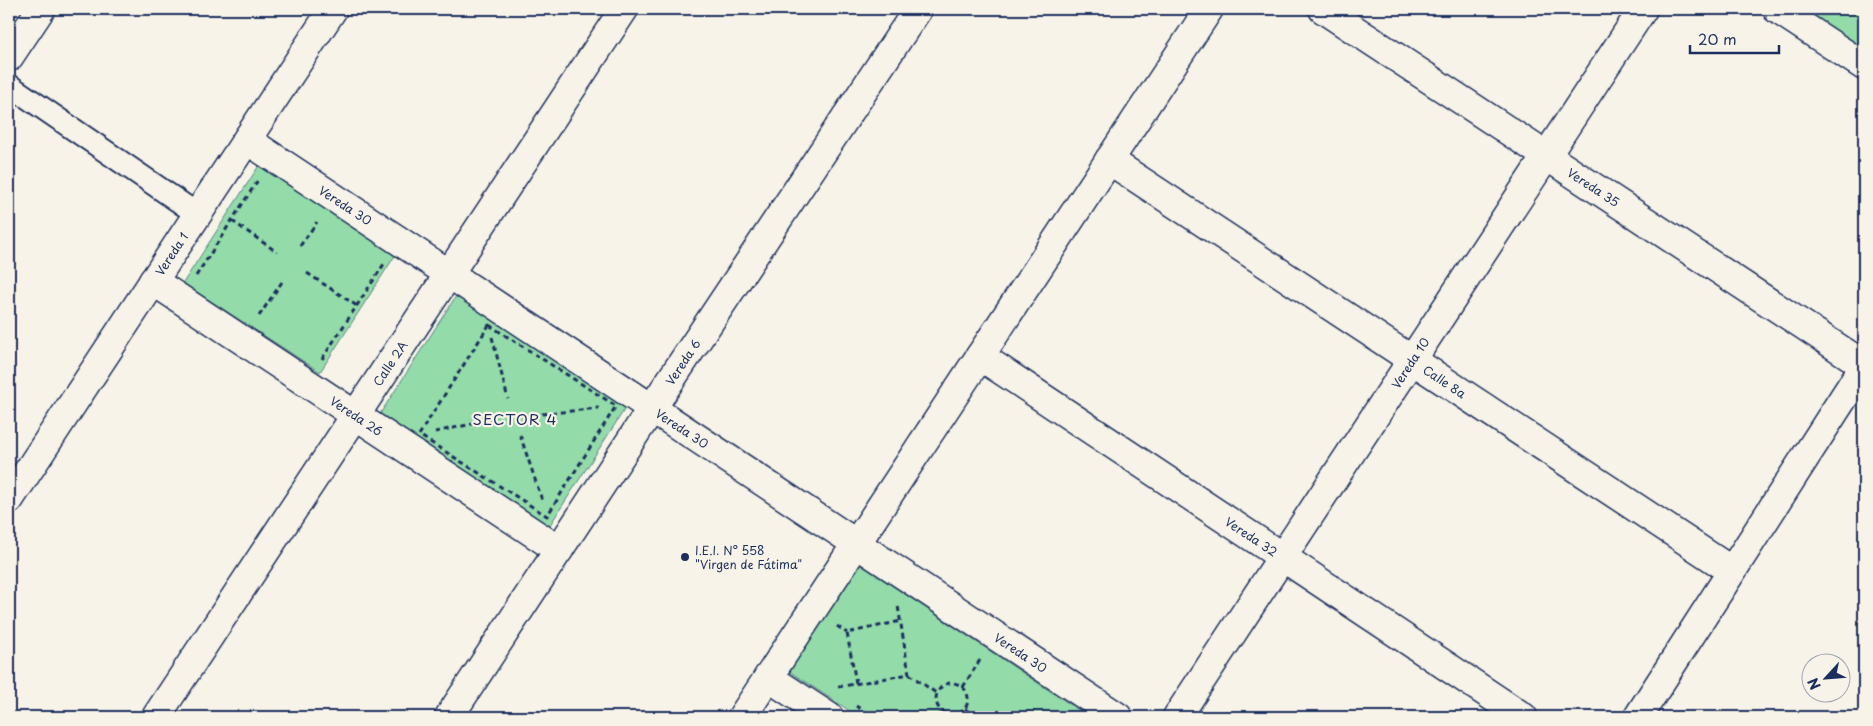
<svg xmlns="http://www.w3.org/2000/svg" width="1873" height="726" font-family="'Playpen Sans',sans-serif">
<style>
.green{fill:#93dba9;stroke:#578584}
.lines{fill:none;stroke-linecap:round;stroke-linejoin:round}
.pedestrian-casing{stroke:#1b2f5e;stroke-width:25}
.minor-casing{stroke:#1b2f5e;stroke-width:31}
.tertiary-casing{stroke:#1b2f5e;stroke-width:31}
.path{stroke:#1b2f5e;stroke-width:3;stroke-dasharray:5 4;stroke-linecap:butt}
.pedestrian{stroke:#f7f3e8;stroke-width:21}
.minor{stroke:#f7f3e8;stroke-width:28}
.tertiary{stroke:#f7f3e8;stroke-width:28}
.poi-dot{fill:#1b2f5e;stroke:#f7f3e8;stroke-width:2}
.labels{text-anchor:middle;dominant-baseline:central;stroke-width:4.5;stroke-linejoin:round;paint-order:stroke}
.street-label{font-size:12px;fill:#1b2f5e;stroke:#f7f3e8}
.poi-label{font-size:12px;fill:#1b2f5e;stroke:#f7f3e8;text-anchor:start}
.quarter-label{font-size:15px;letter-spacing:1px;fill:#1b2f5e;stroke:#f7f3e8}
</style>
<rect width="100%" height="100%" fill="#f7f3e8"/>
<filter id="ink" filterUnits="userSpaceOnUse"><feTurbulence type="fractalNoise" baseFrequency=".02" numOctaves="2"/><feDisplacementMap in="SourceGraphic" scale="10" xChannelSelector="R" yChannelSelector="G"/><feConvolveMatrix kernelMatrix="1 2 1 2 8 2 1 2 1" color-interpolation-filters="sRGB"/></filter>
<g filter="url(#ink)">
<!-- green -->
<path class="green" d="M1793,9H1864V56Z
M262,161L398,251L320,372L183,283Z
M458,293L628,404L548,528L378,417Z
M858,563L1089,717H859L787,670Z"/>
<g class="lines">
<!-- pedestrian casing -->
<g class="pedestrian-casing">
<path id="pedestrian" d="M9,85L197,214"/>
</g>
<!-- minor casing -->
<g class="minor-casing">
<g id="minor">
<path id="s1" d="M1323,9L1864,365"/>
<path id="s2" d="M247,140L1118,717"/>
<path id="s3" d="M1109,160L1732,571"/>
<path id="s4" d="M153,281L559,550"/>
<path id="s5" d="M980,356L1523,717"/>
<path id="s6" d="M9,500L333,9"/>
<path d="M768,677L829,717"/>
<path id="s7" d="M156,717L624,9"/>
<path id="s8" d="M449,717L652,408L918,9"/>
<path d="M742,717L1209,9"/>
<path id="s9" d="M1177,717L1643,9"/>
<path d="M1638,717L1864,366"/>
</g>
</g>
<!-- tertiary casing -->
<g class="tertiary-casing">
<path id="tertiary" d="M1777,9L1864,66
M9,57L41,9"/>
</g>
<!-- path -->
<path class="path" d="M232,221L277,252
M300,246L317,222
M307,273L357,306
M196,276L258,180
M259,316L284,279
M489,325L616,406L547,516L419,435Z
M492,337L508,399
M322,359L384,264
M533,415L599,408
M435,432L495,419
M520,435L543,503
M837,626L847,633
M909,674L936,693
M936 699a16 16 0 1 1 32 0a16 16 0 1 1-32 0Z
M856,683L847,633L901,621
M838,687L909,674L898,606
M963,687L980,660
M856,706L872,717
M965,709L976,717
M939,717L941,713"/>
<!-- pedestrian -->
<use href="#pedestrian" class="pedestrian"/>
<!-- minor -->
<use href="#minor" class="minor"/>
<!-- tertiary -->
<use href="#tertiary" class="tertiary"/>
</g>
</g>
<!-- markers -->
<circle class="poi-dot" cx="685" cy="557" r="5"/>
<g class="labels">
<!-- street labels -->
<g class="street-label">
<text stroke="none"><textPath href="#s1" startOffset="324">Vereda 35</textPath></text>
<text stroke="none"><textPath href="#s2" startOffset="118">Vereda 30</textPath></text>
<text stroke="none"><textPath href="#s6" startOffset="295">Vereda 1</textPath></text>
<text stroke="none"><textPath href="#s8" startOffset="425">Vereda 6</textPath></text>
<text stroke="none"><textPath href="#s7" startOffset="424">Calle 2A</textPath></text>
<text stroke="none"><textPath href="#s9" startOffset="424">Vereda 10</textPath></text>
<text stroke="none"><textPath href="#s3" startOffset="402">Calle 8a</textPath></text>
<text stroke="none"><textPath href="#s4" startOffset="244">Vereda 26</textPath></text>
<text stroke="none"><textPath href="#s2" startOffset="522">Vereda 30</textPath></text>
<text stroke="none"><textPath href="#s5" startOffset="326">Vereda 32</textPath></text>
<text stroke="none"><textPath href="#s2" startOffset="928">Vereda 30</textPath></text>
</g>
<!-- poi labels -->
<g class="poi-label">
<text x="695" y="550">I.E.I. N° 558<tspan x="695" dy="14">"Virgen de Fátima"</tspan></text>
</g>
<!-- quarter labels -->
<g class="quarter-label">
<text x="515" y="418">SECTOR 4</text>
</g>
</g>
<!-- margin -->
<rect width="1873" height="726" fill="none" stroke="#f7f3e8" stroke-width="30"/>
<rect x="15" y="15" width="1843" height="696" fill="none" stroke="#1b2f5e" stroke-width="2" filter="url(#ink)"/>
<!-- north arrow -->
<g transform="translate(1826 678) rotate(244)"><circle r="24" fill="#f7f3e8" stroke="#9fa5b1"/>
<path d="M0-4L9 19L0 12L-9 19Z" fill="#1b2f5e"/>
<text y="-8" font-size="14" font-weight="bold" text-anchor="middle" fill="#1b2f5e">N</text>
</g>
<!-- scale -->
<path d="M1690 45v8h89v-8" fill="none" stroke="#1b2f5e" stroke-width="2.5"/>
<text x="1698" y="45" font-size="15" fill="#1b2f5e" stroke="#f7f3e8" stroke-width="4" paint-order="stroke">20 m</text>
</svg>
